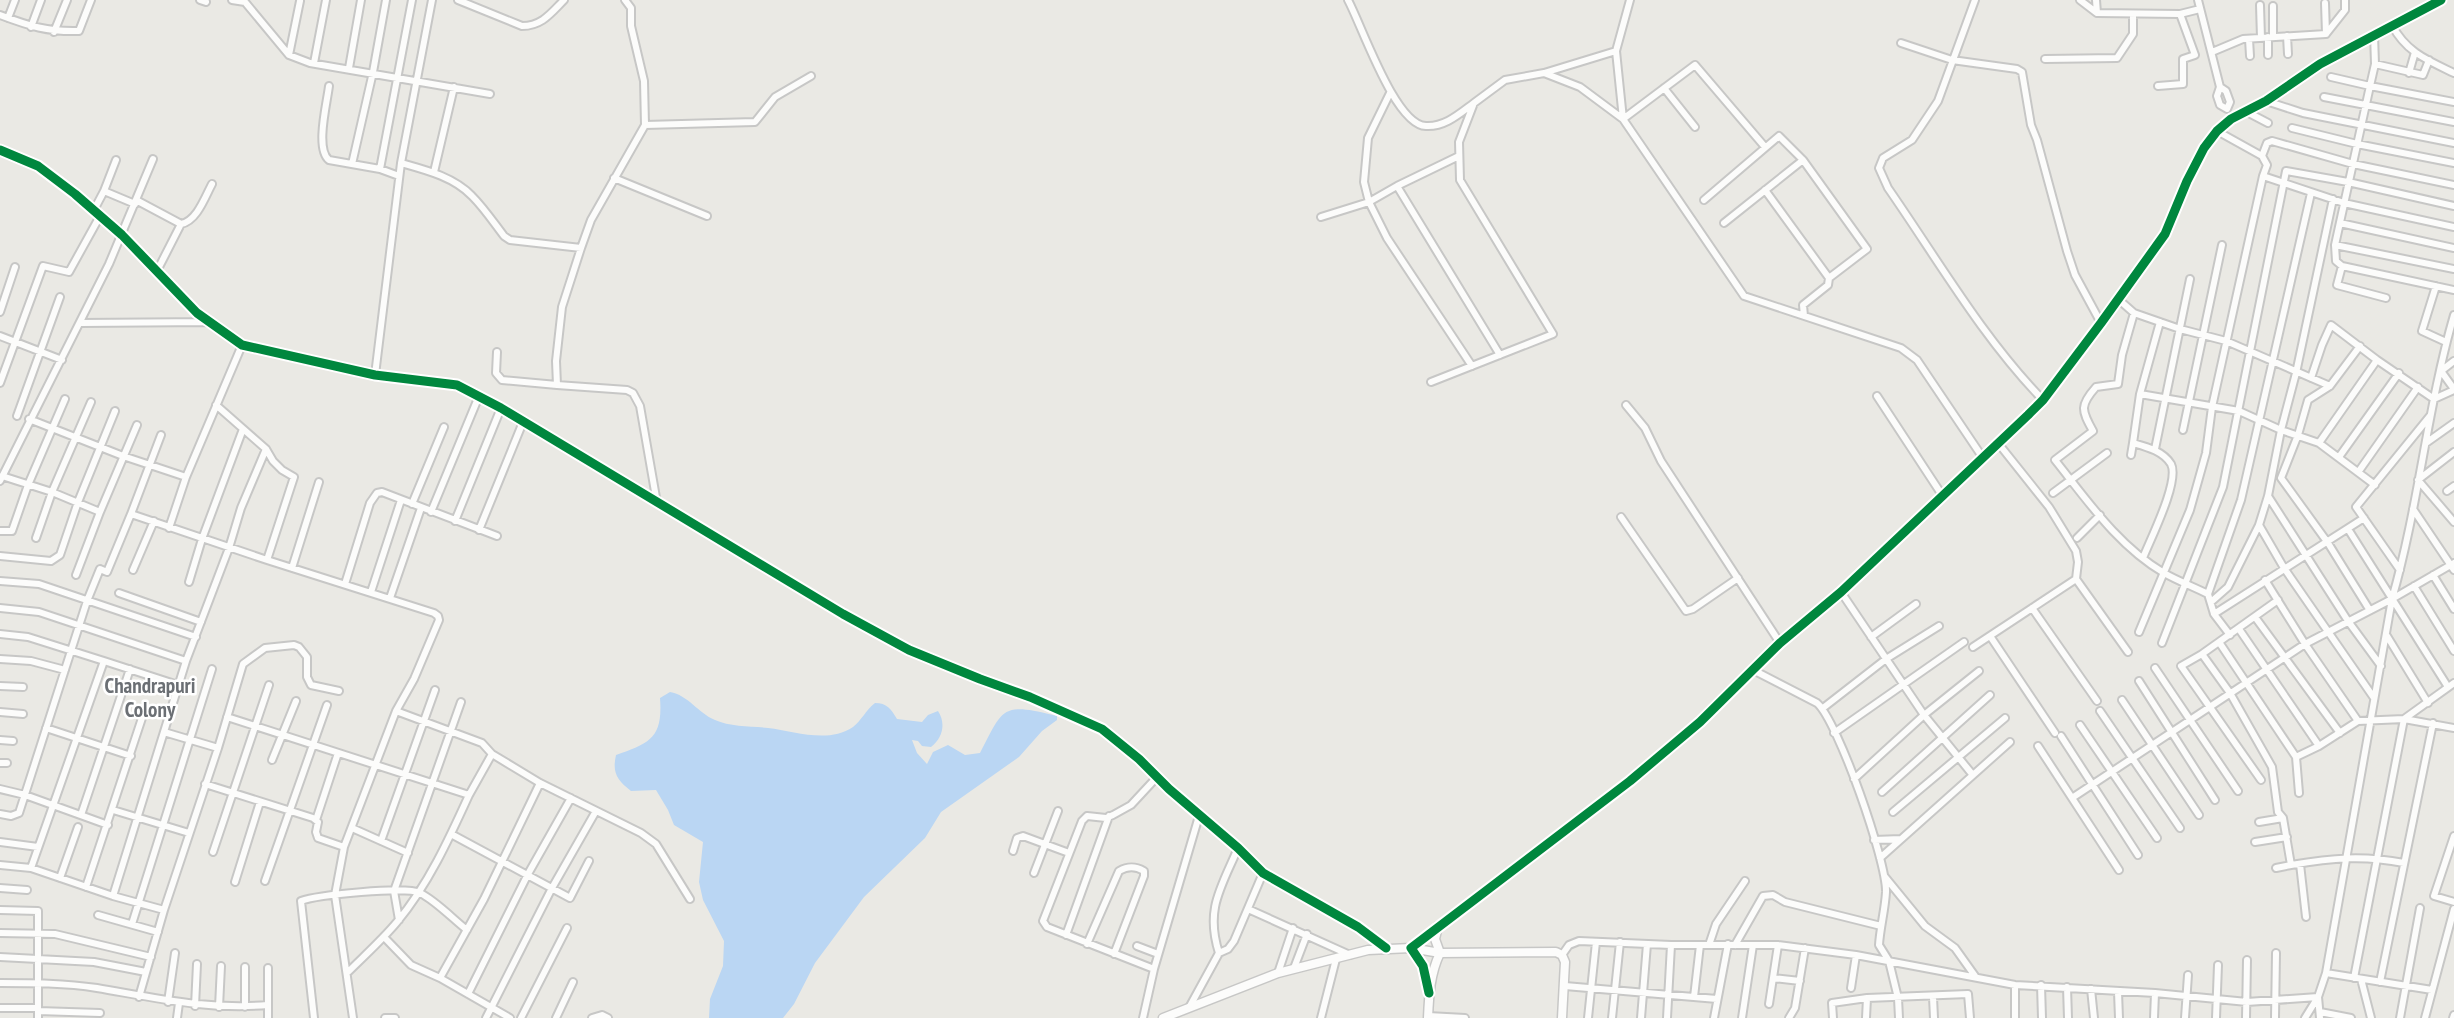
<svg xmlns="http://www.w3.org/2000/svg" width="2454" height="1018" font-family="'PT Sans Narrow',sans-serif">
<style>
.water{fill:#bad6f3}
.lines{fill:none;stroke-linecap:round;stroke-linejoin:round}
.minor-casing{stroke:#c7c7c6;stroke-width:10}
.tertiary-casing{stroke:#c7c7c6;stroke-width:11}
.minor{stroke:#fcfcfb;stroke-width:6}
.tertiary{stroke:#fcfcfb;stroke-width:8}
.cycleway-casing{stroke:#fff;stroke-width:13}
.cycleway{stroke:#00873e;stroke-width:9}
.labels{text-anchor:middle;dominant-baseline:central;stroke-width:5;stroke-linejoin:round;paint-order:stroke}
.neighbourhood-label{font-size:21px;font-weight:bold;fill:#6b6f74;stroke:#fff}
</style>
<rect width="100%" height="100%" fill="#eae9e4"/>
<!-- water -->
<path class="water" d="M670,692C688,695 698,713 715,720C730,727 751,726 768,728C794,731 828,744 853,727C861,721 866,710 875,703C887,703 891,709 897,719L922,722L928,715L938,711C946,723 943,738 931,747L922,746L918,741L912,740L917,753L927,764L933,752L948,745L965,755L980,753C1003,709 1001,702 1053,715L1057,716V720L1042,731L1019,757L941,812L925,838L864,897L815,963L794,1004L783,1018H709L710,999L723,966L724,941L703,900L699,882L703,842L674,825L668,810L656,790L631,791C617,780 612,773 616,755C650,743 663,738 660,698Z"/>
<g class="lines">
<!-- minor casing -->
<g class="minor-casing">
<path id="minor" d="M200,0L206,2
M232,0L245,2L289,55L310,63L490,94
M458,0L522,26C542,26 551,13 564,0
M625,0L631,8V26L644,81L645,125L591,220L581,248L562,307L556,361L557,385L627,390L633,393L640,406L657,503
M1348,0C1362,26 1395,125 1426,126C1445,127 1459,114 1474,103
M1975,0L1938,101L1912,140L1883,158L1879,168L1888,188C1938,260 1982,337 2043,400
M2080,0L2097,13L2180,14L2200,9
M2096,0L2097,13
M2198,0L2220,87
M2325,3L2326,34
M2260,5L2261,38
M2273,6V37
M0,15C29,26 48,32 79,31L91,0
M8,18L15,0
M2392,25C2406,52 2427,60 2454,73
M31,27L41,0
M54,32L67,0
M2287,36L2288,54
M2268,37V55
M2249,39L2250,56
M1901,43L1952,60L2017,69L2022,72L2031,125L2037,140L2067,251L2075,275L2101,323
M1616,51L1630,0
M2212,52L2243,39L2326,34L2345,10V0
M289,55L300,1
M2045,59L2117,58L2133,34V14
M314,63L326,0
M2375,64L2423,75L2429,60
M349,68L361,0
M1544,73L1616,51L1623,119
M2409,73L2415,52
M2331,77L2370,86L2375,64L2374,34
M329,86C327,103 315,149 329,160L380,169L399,176
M2158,86L2183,84V59L2195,55L2180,14
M2220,87L2226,91L2230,102L2227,109L2220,105L2217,96Z
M1664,88L1695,127
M1390,93L1368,138L1364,182L1369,202L1387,238L1472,366
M2324,97L2454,122
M2266,101L2303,113L2454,143
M2247,112L2268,123
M1623,119L1695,65L1765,147
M645,125L755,122L775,97L811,76
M2292,128L2357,144L2454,163
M2217,131L2262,156L2267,165L2263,176L2344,203L2454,227
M0,150L38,166L75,194L122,235L197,313L242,345L375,375L457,385L501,408L843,614L909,650L980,679L1030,697L1102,729L1139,759L1169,789L1238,848L1263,873L1358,927L1386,948
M2262,156L2267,143L2272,141L2353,164L2454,185
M401,163C426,170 454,177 472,196C484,208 494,223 504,236L510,240L581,248
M352,164L373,72L386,0
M380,169L412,0
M434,172L454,87
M614,178L707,216
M1397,186L1500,355
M1765,190L1829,278
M104,191L116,160
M136,200L181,224C197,221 205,197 212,184
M1704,200L1779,136L1803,160L1867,249L1829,278L1828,285L1803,305L1804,316
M94,210L104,191L135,204
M1321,217L1369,202L1397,186L1459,156
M1724,223L1803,160
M2340,223L2454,248
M2335,245L2454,269
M2342,266L2454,290
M157,271L181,224
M2436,286L2422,331L2446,342
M2386,298L2337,285L2342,266L2336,261L2335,245L2370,86L2454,102
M2118,299L2134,313L2180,329L2226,341L2330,386
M0,312L15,267
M2134,313L2122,355L2118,384L2096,387C2080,405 2081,410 2093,431L2055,460C2087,500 2118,546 2164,573C2178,581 2194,587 2208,594L2214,614L2230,635
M80,323L210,322
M0,336L62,360
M2360,346L2330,386L2308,400L2298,435L2281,478L2328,543L2369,609
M497,352L496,373L502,380L557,385
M2454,361L2441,371L2454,389
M375,375L401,163L432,0
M2311,378L2322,345L2331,325L2377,360L2434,399L2454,390
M1431,382L1553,334L1460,180L1459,142L1474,103L1505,80L1544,73L1580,87L1623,119L1744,296L1901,348L1917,360L1983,458
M0,383L43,266L69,272L100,216
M2140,394L2239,411L2281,430L2319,443L2375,485
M1877,396L1942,495
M216,405L266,449L273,461L282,470L294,477L267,560
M1626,405L1645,428L1661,461L1780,643
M17,416L60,297
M29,419L123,456L186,477
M2183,430L2222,245
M161,435L131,514L267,560L434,613L438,616L439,620L414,679L396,711L344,847L318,838L316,832L318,822L313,818L205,784
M1998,443L2049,507L2076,551L2078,562L2076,579L2128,652
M2133,443L2140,394L2160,322
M2319,443L2377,360
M2426,443L2454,423
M2155,449L2190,279
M2454,452L2418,480L2454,522
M2131,455L2133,443C2147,447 2163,451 2171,464C2180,481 2150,540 2143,558
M2339,457L2399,373
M2359,471L2418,387
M2,476L52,492L100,512
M0,481L109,264L153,159
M2447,491L2454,486
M2053,493L2107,453
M2268,496L2348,621L2381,666
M412,504L444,427
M2413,509L2454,570
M431,512L479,396
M1621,517L1686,611L1693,609L1738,578
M455,521L501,408
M2259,525L2284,568L2374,698
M169,528L186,477L242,345
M2348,529L2448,687
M479,530L523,422
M0,531H12L28,485L65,399
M36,538L52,492L91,402
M2077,538L2100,515
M0,556L51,561L60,555L78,502L115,411
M292,568L319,482
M133,570L154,521
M2400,570L2356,507L2430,416
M76,575L100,512L137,425
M2433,575L2454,609
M2265,580L2305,644L2358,721
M0,581L39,584L196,637
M189,582L202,539L243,429
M345,584L370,503L377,493L382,492L497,536
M2414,586L2454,651
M371,592L401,500
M1841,592L1924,715L1972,774
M119,593L201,622
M2208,594L2241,500L2311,193
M390,598L421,508
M2211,602L2228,587L2259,525L2268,496L2281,430L2296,373L2333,199
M0,608L39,612L186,661
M2032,608L2097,701
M2214,614L2364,518
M2255,617L2340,733
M2239,629L2319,746
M2139,632L2190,510L2206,453L2212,407L2263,176
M0,634L28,637L104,661L31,868
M1990,636L2055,733
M2387,636L2428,703
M1871,637L1916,604
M2219,642L2296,757L2299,793
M2162,643L2223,487L2286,171L2348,182L2454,206
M1973,647L2076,579
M2202,654L2230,693L2272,767L2278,812L2283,818L2291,865L2276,868
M0,659L31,661L65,670
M104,661L178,685
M2155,668L2238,791
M1753,670L1817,703C1838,721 1887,862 1886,892C1885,910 1880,928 1879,945L1889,961L1898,998L1899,1018
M2139,681L2215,800
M0,686L23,687
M2122,700L2199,815
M1823,708L1886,659L1939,626
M396,711L482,743L492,754L540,783L641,833L656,844L690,899
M2100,711L2180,828
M0,712L23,714
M227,717L469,795L492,754
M2080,725L2157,838
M46,728L131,756
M164,732L218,748
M1834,733L1964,642
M2061,736L2138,855
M0,740L13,741
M2038,746L2119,870
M2296,757L2319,746L2358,721L2404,719L2454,728
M272,760L296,701
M0,763H7
M1854,779L1924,715L1979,671
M2261,780L2181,666L2202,654L2278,600
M0,789L25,795L108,825
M1882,792L1990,695
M2072,798L2305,644L2392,599L2454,563
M113,810L189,833
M1893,812L2005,718
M0,814L11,816L19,813L87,601L100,569L107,572L131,514
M81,815L130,669
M316,820L338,753
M2259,822L2283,818
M352,828L408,853
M451,834L570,898L589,861
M2454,836L2434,896L2454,902
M1874,840L1901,839
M381,841L435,690
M0,842L38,847
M2255,842L2287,837
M344,847L335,895L353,1018
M1013,851L1017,838L1023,836L1069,853
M213,852L269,685
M1880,858L2010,742
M2300,864L2306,917
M0,865L31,868L113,896L164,910
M2291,865C2332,858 2363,855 2404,863
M1034,873L1058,811
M1885,877L1925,926L1955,948L1975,976
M60,878L78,827
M265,881L327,705
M235,882L260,802
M86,887L144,712
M0,888L27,890
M113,896L186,661L229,548L241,508L266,449
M1248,909L1350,955
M0,910L38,911V1018
M98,915L158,932
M399,920L394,891L461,702
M132,924L212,669
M0,933L55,934L151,957
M1066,935L1109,816
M384,937L411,965L440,978L510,1018
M1087,944L1119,871C1128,866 1135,866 1144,871V876L1114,954
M1709,945L1716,924L1745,881
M1735,945L1763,896L1773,895L1785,902L1881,926
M1137,946L1158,954
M1219,953C1205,909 1221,888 1238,848
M1562,955L1569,945L1579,941L1671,945H1778L1856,955L2015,985L2155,993L2247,1002L2318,997
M0,957L94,962L146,972
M245,967V1007
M1294,968L1307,934
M1154,969L1047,927L1043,921L1082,821L1087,816L1106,818L1113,815L1131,805L1157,777
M347,973C364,956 382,940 397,922C428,885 449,839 469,795
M1278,973L1293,928
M2326,973L2432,990
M440,978L484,899L540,783
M1773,978L1800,981
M2354,978L2404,719L2454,683
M2361,979L2371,1018
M2380,982L2433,723
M0,983C32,983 65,983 97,988C156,998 207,1010 268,1005V968
M2015,985V1018
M2041,985L2042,1018
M1565,986L1717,999
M2067,987L2068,1018
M1851,988L1856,955
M2091,989L2094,1018
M2118,992L2119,1018
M468,994L528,874L571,798
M139,997L164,910L218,748L243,664L265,648L294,645L299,647L307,657V677L311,685L339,691
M1694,997L1700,945
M1933,997L1934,1018
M2318,997L2320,1018
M168,1002L175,953
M1769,1004L1778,945
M195,1006L197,964
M1190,1006L1219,953L1228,949L1234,941L1263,873
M219,1007L221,966
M0,1008H38
M38,1011L100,1013
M2320,1012L2351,1018
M1428,1016L1465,1018
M177,1018L179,1003
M268,1018V1005
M314,1018L301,901C317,895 405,886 420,893C435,900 454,920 467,930
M385,1018H395
M486,1018L552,888L596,811
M521,1018L567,928
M556,1018L573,982
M592,1018L602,1015L608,1018
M1143,1018L1154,969L1199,816
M1321,1018L1336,959
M1588,1018L1596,942
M1612,1018L1620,942
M1641,1018L1647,944
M1667,1018L1671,945
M1714,1018L1728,944
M1742,1018L1753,945
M1789,1018L1795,1008L1805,948
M1833,1018L1832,1003L1867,998L1968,994L1970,1018
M1866,1018L1867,998
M2154,1018L2155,993
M2185,1018L2188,975
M2216,1018L2218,965
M2246,1018L2247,960
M2275,1018L2276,953
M2305,1018L2318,997L2326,973L2392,599C2419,505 2427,408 2454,315
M2400,1018L2420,908
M2425,1018L2454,909
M2453,1018L2454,1015"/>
</g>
<!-- tertiary casing -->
<g class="tertiary-casing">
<path id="tertiary" d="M1429,993L1423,966L1411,948L1630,781L1700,722L1780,643L1841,592L2028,415L2043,400L2101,323L2165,234L2187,181L2204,148L2217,131L2231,119L2266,101L2320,64L2441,0
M1163,1018L1278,973L1368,950L1411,948L1440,953L1556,952L1562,955L1565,962L1562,1018
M1428,1018C1429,995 1430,974 1440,953L1435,939L1438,926"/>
</g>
<!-- minor -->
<use href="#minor" class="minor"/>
<!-- tertiary -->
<use href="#tertiary" class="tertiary"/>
<!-- cycleway casing -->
<g class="cycleway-casing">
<path id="cycleway" d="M0,150L38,166L75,194L122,235L197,313L242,345L375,375L457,385L501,408L843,614L909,650L980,679L1030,697L1102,729L1139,759L1169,789L1238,848L1263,873L1358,927L1386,948
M1429,993L1423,966L1411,948L1630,781L1700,722L1780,643L1841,592L2028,415L2043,400L2101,323L2165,234L2187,181L2204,148L2217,131L2231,119L2266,101L2320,64L2441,0"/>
</g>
<!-- cycleway -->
<use href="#cycleway" class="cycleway"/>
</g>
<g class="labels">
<!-- neighbourhood labels -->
<g class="neighbourhood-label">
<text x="150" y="685">Chandrapuri<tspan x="150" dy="24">Colony</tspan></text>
</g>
</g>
</svg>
